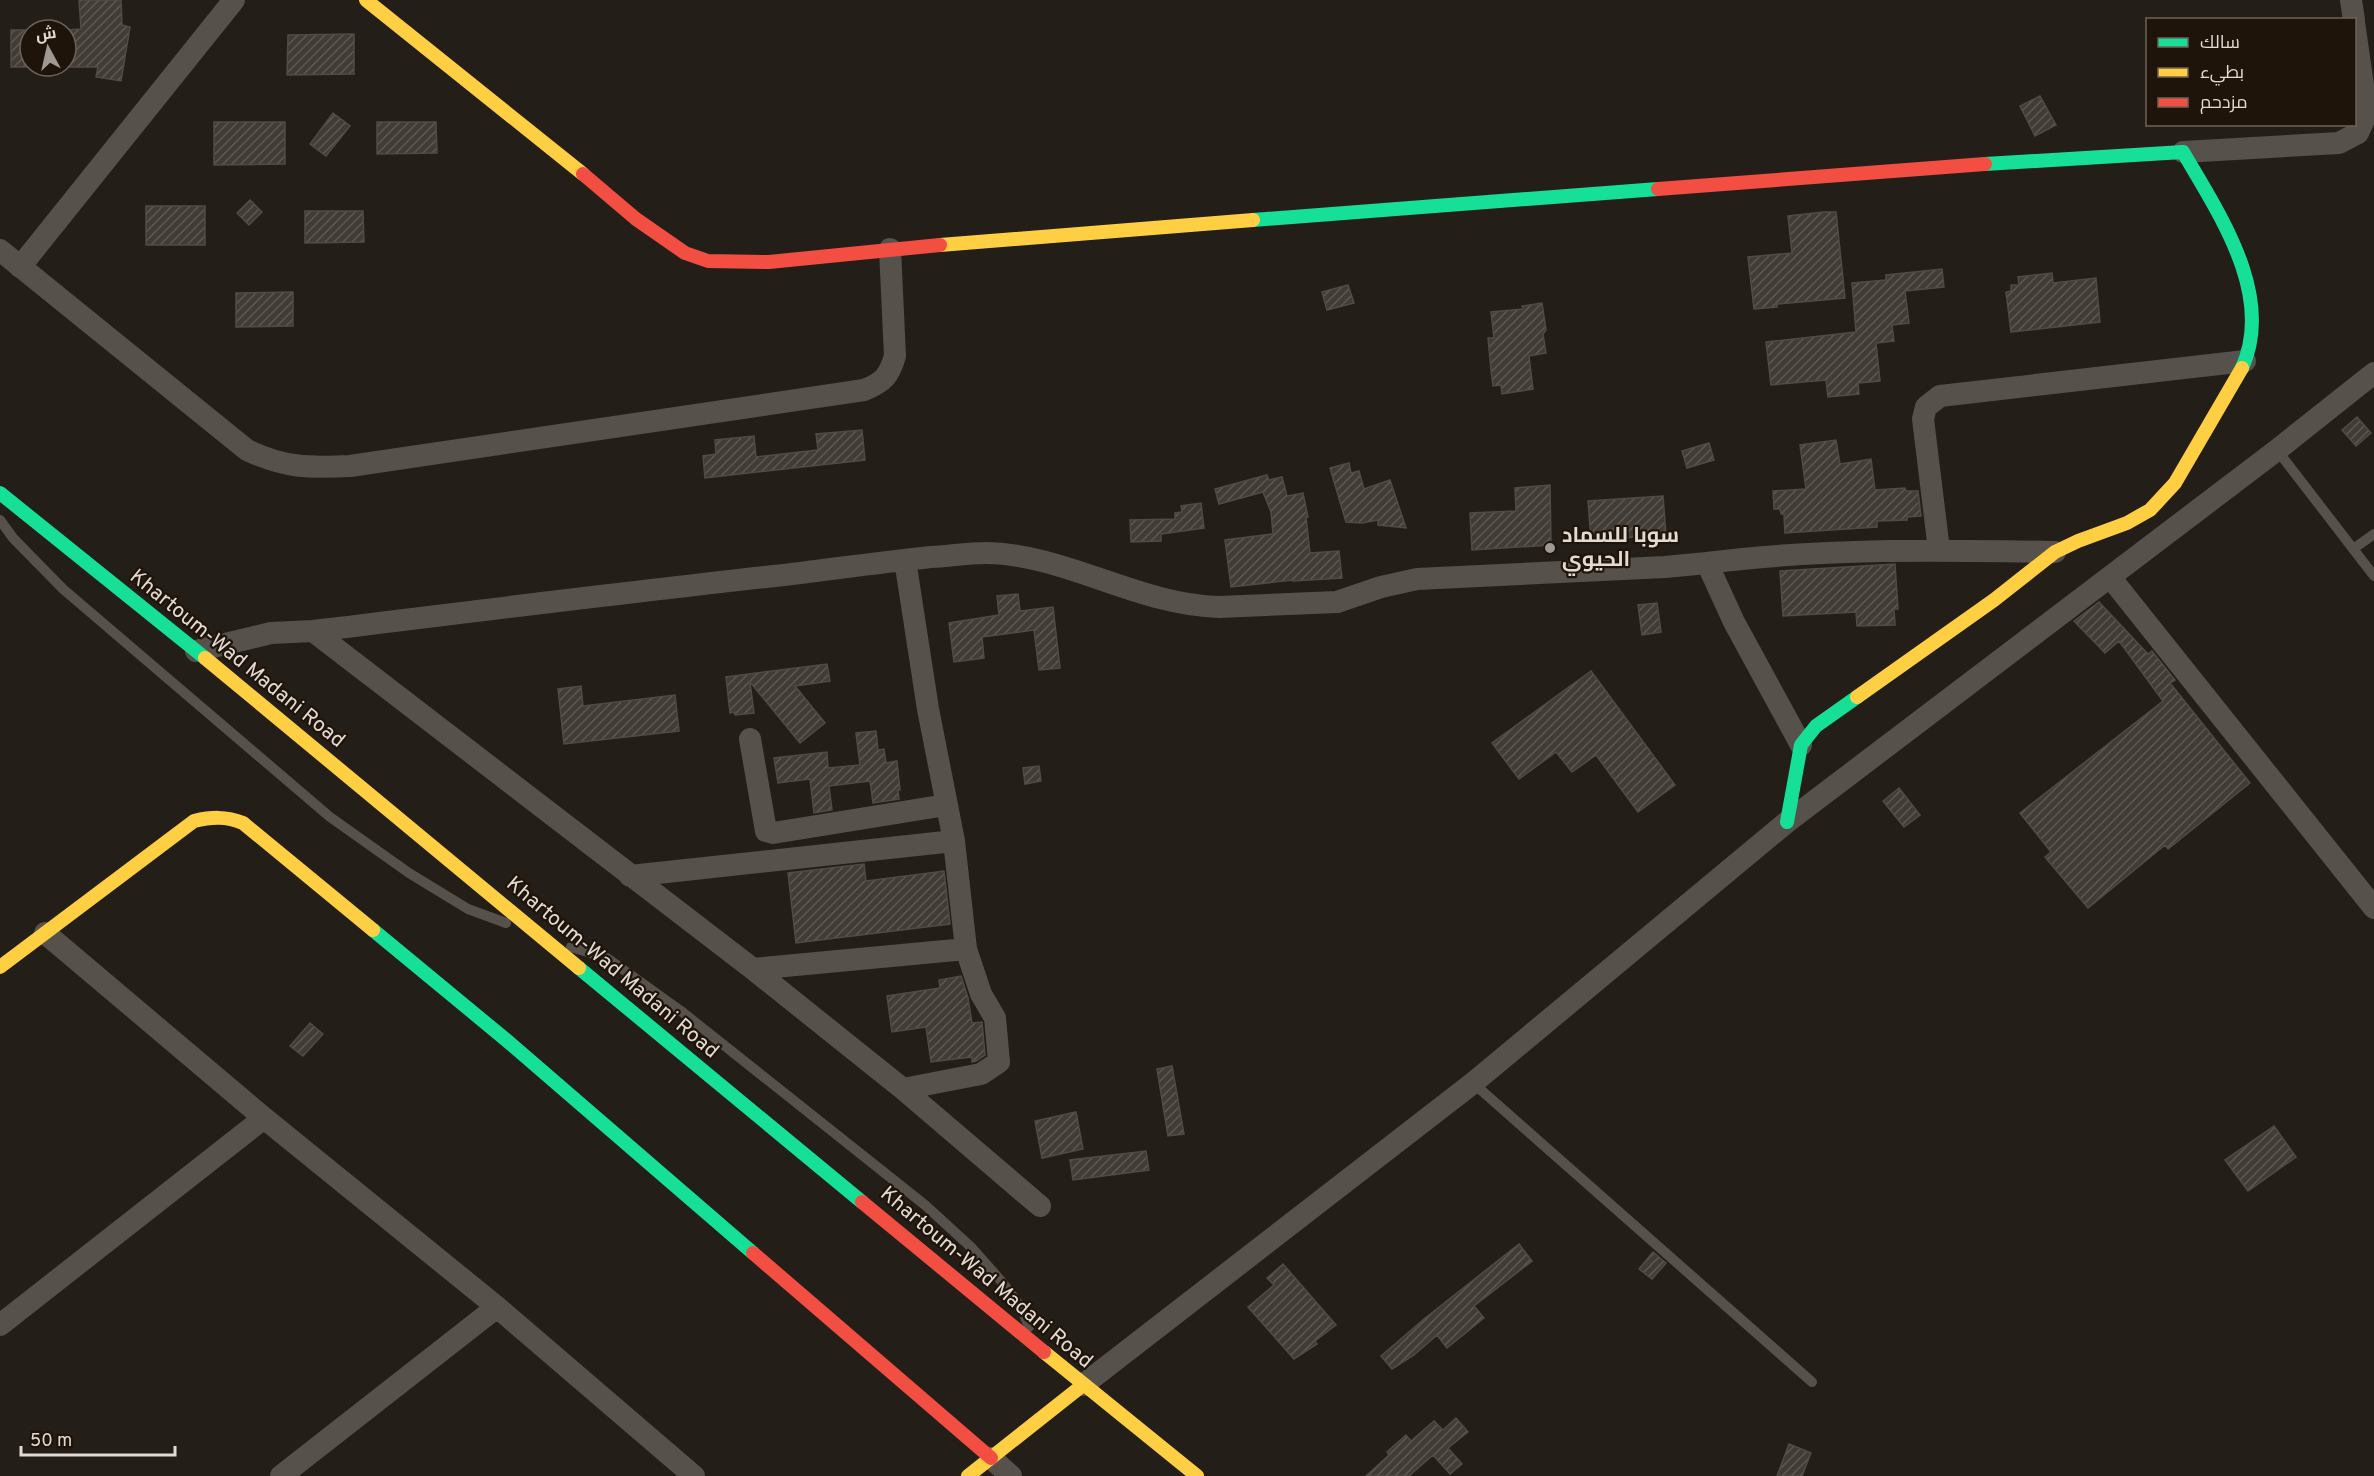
<svg xmlns="http://www.w3.org/2000/svg" width="2374" height="1476" font-family="Overpass,Cairo,sans-serif">
<style>
.building{fill:url(#building-hatch);stroke:#514b46;stroke-width:1.5}
.lines{fill:none;stroke-linecap:round;stroke-linejoin:round}
.lane{stroke:#56514a;stroke-width:10}
.street{stroke:#56514a;stroke-width:22}
.fast{stroke:#16e098;stroke-width:14}
.slow{stroke:#ffcf43;stroke-width:14}
.jam{stroke:#f24e42;stroke-width:14}
.poi-dot{fill:#a09892;stroke:#1f140a;stroke-width:2}
.labels{text-anchor:middle;dominant-baseline:central;stroke-width:4.5;stroke-linejoin:round;paint-order:stroke}
.poi-label{font-size:21px;font-weight:bold;fill:#e2dad3;stroke:#1f140a;text-anchor:start}
.street-label{font-size:21px;fill:#e2dad3;stroke:#1f140a}
</style>
<defs>
<pattern id="building-hatch" width="6" height="6" patternUnits="userSpaceOnUse" patternTransform="scale(1.5)"><rect width="6" height="6" fill="#423c37"/><path d="M-1 1l2-2M0 6l6-6M5 7l2-2" fill="none" stroke="#5d5853"/></pattern>
</defs>
<rect width="100%" height="100%" fill="#241e18"/>
<!-- building -->
<path class="building" d="M79,0H121L122,25L130,27L121,81L96,77L98,67H66V30L81,29Z
M11,30H30V67H11Z
M354,34V74L287,75L288,35Z
M2040,96L2056,125L2035,136L2020,106Z
M333,113L350,126L326,156L310,144Z
M214,122H285V164L214,165Z
M377,122H436L437,153L377,154Z
M250,200L262,212L249,225L237,213Z
M146,206H205V245H146Z
M305,211H363L364,242L305,243Z
M1824,212H1836L1845,298L1777,304V307L1754,309L1748,257L1792,253L1788,216Z
M1942,269L1944,287L1905,291L1909,323L1892,325L1894,341L1876,343L1880,381L1858,383L1859,394L1828,397L1826,380L1771,385L1766,342L1856,332L1852,283L1886,280V275Z
M2052,273L2053,283L2096,278L2100,322L2011,332L2006,292L2011,291V285H2019L2018,277Z
M1348,285L1354,303L1327,310L1322,292Z
M293,292V326L236,327V293Z
M1542,303L1546,330L1543,334L1546,353L1529,356L1533,389L1502,394L1501,385L1493,386L1491,370L1488,338H1494L1491,312L1523,309L1522,306Z
M2357,417L2371,433L2356,446L2342,430Z
M862,430L865,460L705,478L703,456L716,454L715,440L754,436L756,457L818,450L816,434Z
M1836,440L1840,464L1871,459L1875,490L1905,488L1906,491H1918L1921,516L1907,517V520L1877,521V527L1785,533L1784,514H1781L1780,509H1774L1773,491L1806,489L1800,445Z
M1709,443L1714,460L1687,468L1682,451Z
M1349,463L1351,473L1359,471L1364,489L1390,480L1406,528L1378,525V520L1362,523L1346,522L1330,468Z
M1267,475L1269,480L1282,477L1287,496L1303,493L1308,517H1306L1310,553L1339,551L1342,578L1293,581V580L1231,587L1225,540L1273,534L1271,512L1263,492L1219,504L1215,489Z
M1550,485L1551,545L1472,550L1470,513L1516,511L1515,488Z
M1663,496L1666,535L1591,540L1588,501Z
M1201,503L1204,528L1161,534V541L1131,542L1130,520L1175,519V513L1182,512L1181,506Z
M1895,564L1898,609H1894L1895,625L1857,626L1856,612L1783,616L1780,571Z
M1018,594L1020,611L1053,607L1060,668L1039,670L1034,630L982,637L984,658L954,662L949,623L999,615L997,596Z
M2099,602L2148,654L2152,651L2175,680L2170,683L2250,783L2168,849L2165,845L2088,908L2045,857L2051,852L2020,813L2163,701L2119,641L2105,653L2074,621Z
M1657,603L1661,632L1642,635L1638,605Z
M827,664L830,681L795,686L825,723L800,743L750,682L754,713L735,715L734,712L730,713L726,677Z
M1591,671L1675,785L1638,812L1596,755L1572,772L1556,752L1519,779L1492,743Z
M581,686L583,706L675,695L679,731L564,744L558,689Z
M876,731L878,750L884,749L886,763L897,761L900,790H898L899,799L873,803L870,781L829,786L832,810L814,813L810,779L778,783L774,758L827,752L828,768L860,765L856,733Z
M1039,766L1041,781L1025,784L1023,768Z
M1899,788L1920,815L1904,827L1883,801Z
M864,864L866,881L944,871L950,924L796,943L788,873Z
M961,976L968,998L972,1023L982,1022L985,1055L976,1061L972,1062V1057L931,1062L926,1027L892,1032L887,996L940,988L939,980Z
M310,1023L323,1034L303,1056L290,1046Z
M1172,1066L1184,1134L1168,1136L1157,1069Z
M1076,1112L1083,1149L1042,1158L1035,1121Z
M2274,1126L2296,1157L2248,1191L2225,1160Z
M1146,1151L1149,1170L1073,1180L1070,1160Z
M1519,1244L1532,1261L1474,1306L1484,1318L1447,1348L1437,1335L1414,1355L1392,1369L1381,1356L1424,1319Z
M1653,1252L1666,1263L1652,1279L1639,1269Z
M1283,1264L1336,1325L1315,1341L1317,1344L1294,1359L1248,1307L1274,1285L1267,1278Z
M1456,1418L1468,1432L1448,1448L1462,1464L1450,1474L1433,1455L1409,1476H1366L1389,1455L1387,1452L1406,1435L1411,1441L1434,1421L1443,1430Z
M1789,1444L1811,1453L1802,1476H1777Z"/>
<g class="lines">
<!-- lane -->
<path class="lane" d="M2277,450L2374,576
M0,520L13,538L63,589L330,817L409,873L468,909L506,923
M2353,549L2374,534
M571,947L607,958L681,1011L925,1205L972,1248L1002,1282L1021,1307L1029,1327
M1473,1083L1812,1382"/>
<!-- street -->
<path class="street" d="M2351,0L2354,20
M2183,152L2339,143L2358,133L2367,113L2354,22
M0,250L247,450C285,468 309,468 350,466L864,390C884,382 889,376 895,356L890,249
M20,267L234,0
M1939,550L1923,419L1926,407L1940,396L2245,361
M1707,563C1823,548 1939,550 2055,552
M2110,577L2374,908
M313,631L753,969L903,1089L1040,1206
M196,651L271,633L313,631C470,612 627,592 784,575C833,569 882,562 931,557C949,556 968,553 986,553C1065,554 1138,605 1219,607L1337,602L1381,587L1417,579L1665,567L1707,563L1734,622L1801,745
M750,739L766,831L773,833L946,805
M630,876L954,841
M45,933L264,1118L497,1307L694,1476
M753,969L966,949
M903,1089L981,1074L999,1062L995,1018L981,994L966,949L954,841L928,709L905,560
M0,1325L264,1118
M1083,1385L1473,1083L1787,822L2277,450L2374,373
M991,1458L1011,1476
M281,1476L497,1307"/>
<!-- fast -->
<path class="fast" d="M1985,164L2183,152C2219,214 2275,295 2242,368
M1253,220L1658,189
M0,493L205,658
M1787,822L1801,745L1816,726L1857,697
M373,930L505,1039L753,1253
M579,968L862,1202"/>
<!-- slow -->
<path class="slow" d="M366,0L583,174
M940,245L1253,220
M205,658L579,968
M1857,697L1994,600L2055,552L2078,541L2127,523L2150,510L2175,483L2242,368
M0,967L194,821C211,817 226,816 243,823L373,930
M1044,1352L1197,1476
M968,1476L1083,1385"/>
<!-- jam -->
<path class="jam" d="M583,174L636,219L685,253L708,261L769,262L940,245
M1658,189L1985,164
M862,1202L1044,1352
M753,1253L991,1458"/>
</g>
<!-- markers -->
<circle class="poi-dot" cx="1550" cy="548" r="6"/>
<g class="labels">
<!-- poi labels -->
<g class="poi-label">
<text x="1562" y="536">سوبا للسماد<tspan x="1562" dy="24">الحيوي</tspan></text>
</g>
<!-- street labels -->
<g class="street-label">
<text transform="translate(237 659) rotate(39)">Khartoum-Wad Madani Road</text>
<text transform="translate(612 968) rotate(40)">Khartoum-Wad Madani Road</text>
<text transform="translate(986 1278) rotate(40)">Khartoum-Wad Madani Road</text>
</g>
</g>
<!-- legend -->
<rect x="2146" y="18" width="210" height="108" fill="#1f140a" stroke="#6d635a" stroke-width="1.5"/>
<rect x="2158" y="38" width="30" height="9" fill="#16e098" stroke="#6d635a" stroke-width="1.5"/>
<text x="2200" y="48" font-size="18" fill="#e2dad3">سالك</text>
<rect x="2158" y="68" width="30" height="9" fill="#ffcf43" stroke="#6d635a" stroke-width="1.5"/>
<text x="2200" y="78" font-size="18" fill="#e2dad3">بطيء</text>
<rect x="2158" y="98" width="30" height="9" fill="#f24e42" stroke="#6d635a" stroke-width="1.5"/>
<text x="2200" y="108" font-size="18" fill="#e2dad3">مزدحم</text>
<!-- north arrow -->
<g transform="translate(48 48) rotate(352)"><circle r="28" fill="#1f140a" stroke="#6d635a" stroke-width="1.5"/>
<path d="M0-4.5L10 22L0 15L-10 22Z" fill="#a09892"/>
<text y="-9" font-size="16" font-weight="bold" text-anchor="middle" fill="#e2dad3">ش</text>
</g>
<!-- scale -->
<path d="M21 1446v9h154v-9" fill="none" stroke="#e2dad3" stroke-width="3"/>
<text x="30" y="1446" font-size="18" fill="#e2dad3" stroke="#1f140a" stroke-width="4.5" paint-order="stroke">50 m</text>
</svg>
